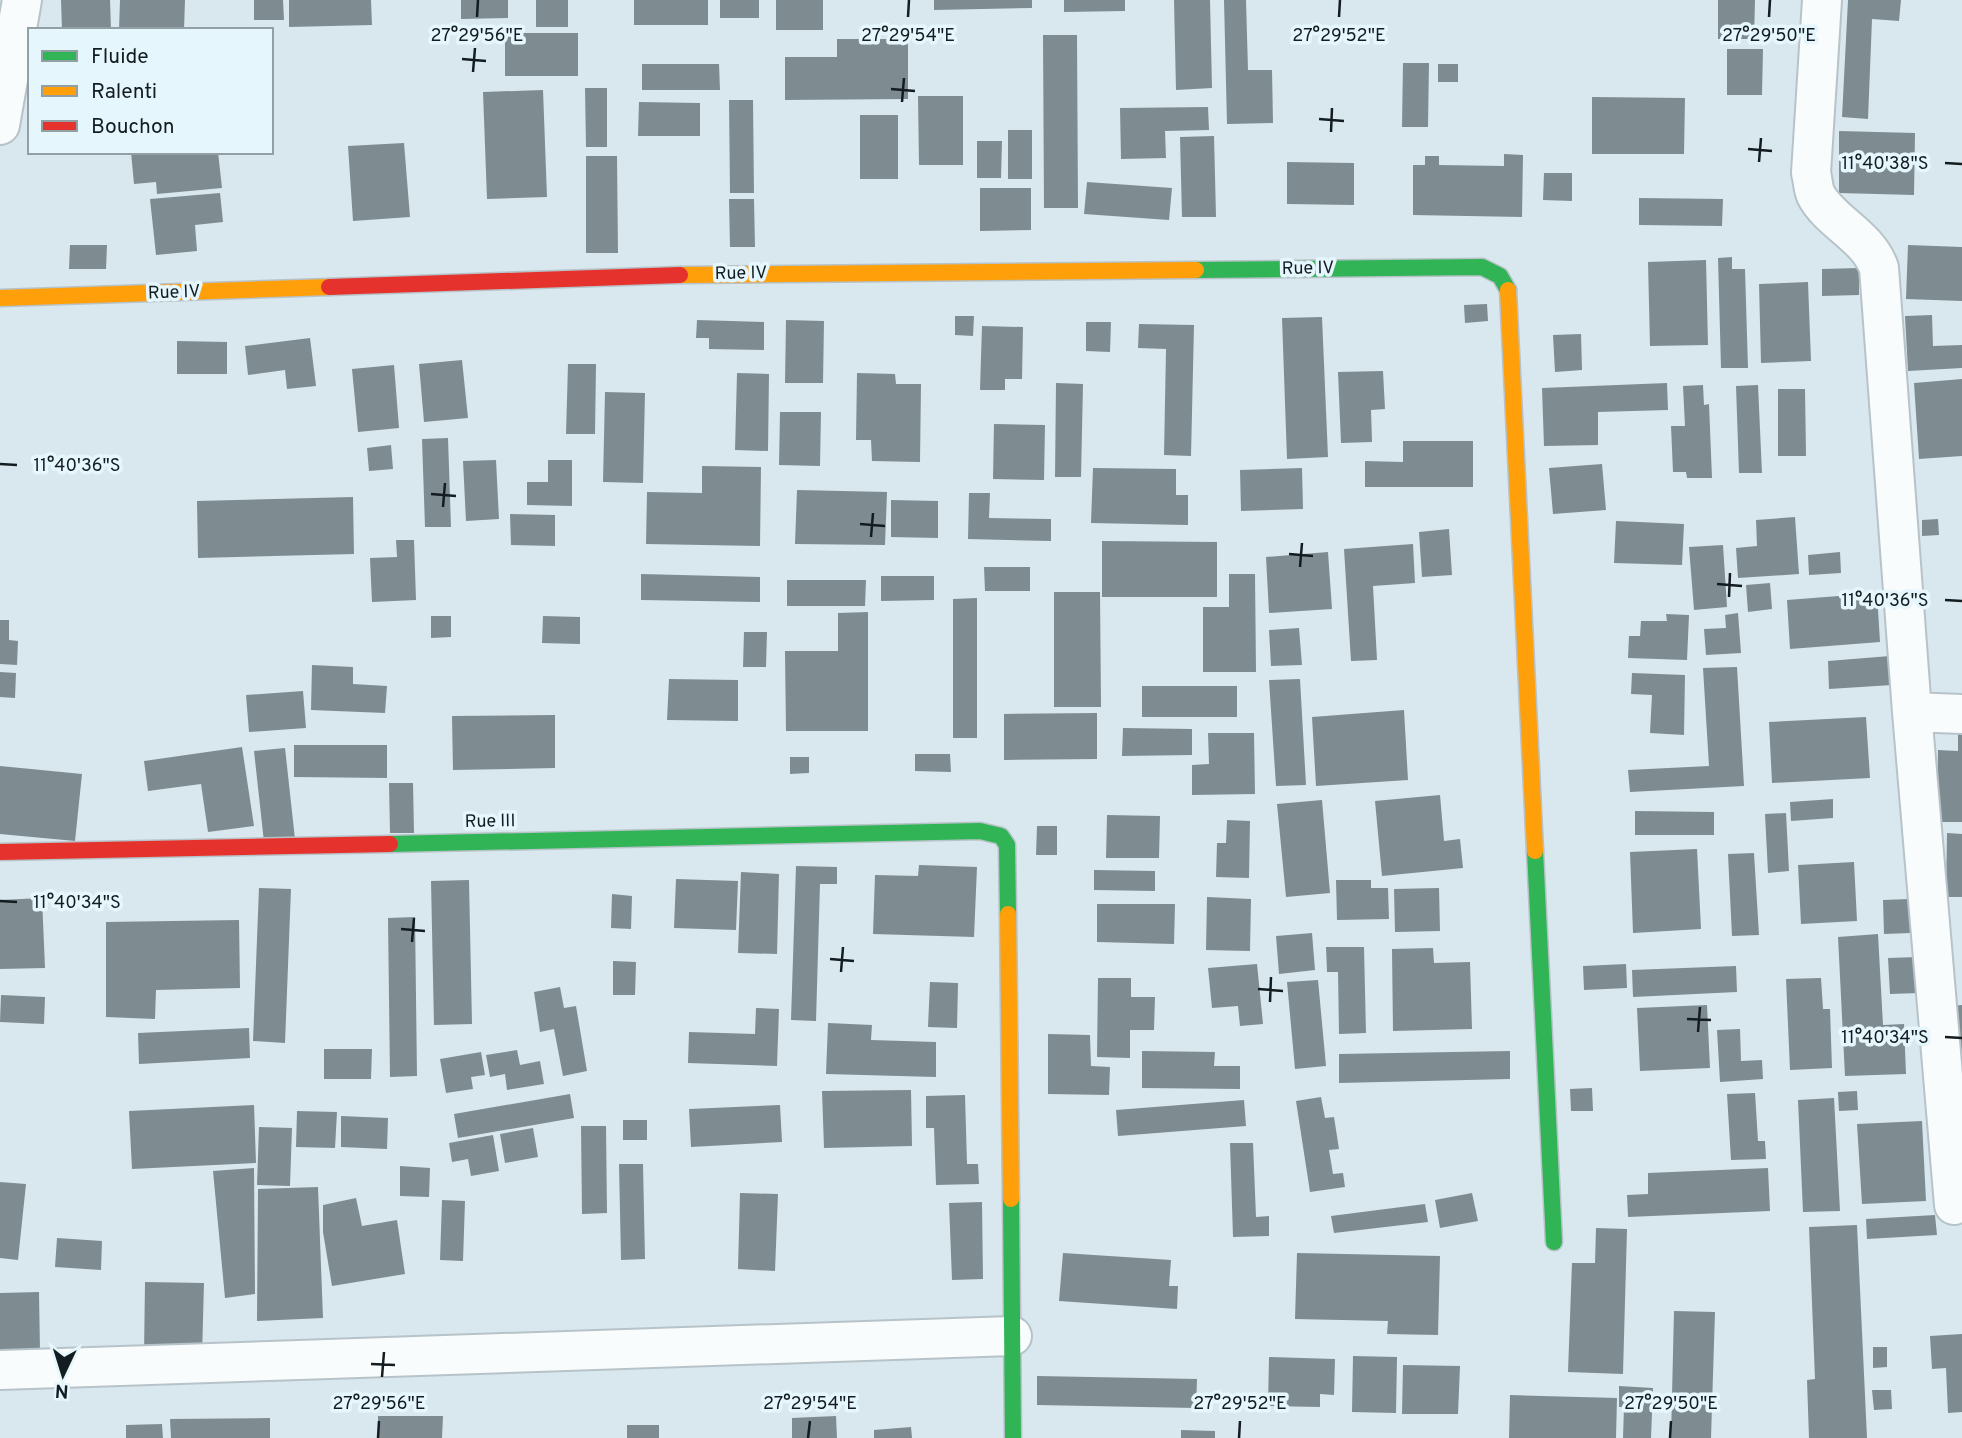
<svg xmlns="http://www.w3.org/2000/svg" width="1962" height="1438" font-family="Overpass,sans-serif">
<style>
.building{fill:#7e8c92}
.lines{fill:none;stroke-linecap:round;stroke-linejoin:round}
.street-casing{stroke:#b7c3c8;stroke-width:42}
.fast-casing{stroke:#b7c3c8;stroke-width:19}
.slow-casing{stroke:#b7c3c8;stroke-width:19}
.jam-casing{stroke:#b7c3c8;stroke-width:19}
.street{stroke:#f9fcfc;stroke-width:38}
.fast{stroke:#30b455;stroke-width:16}
.slow{stroke:#ff9f0a;stroke-width:16}
.jam{stroke:#e5322d;stroke-width:16}
.ticks{fill:none;stroke:#131c20;stroke-width:2.5}
.labels{text-anchor:middle;dominant-baseline:central;stroke-width:7;stroke-linejoin:round;paint-order:stroke}
.street-label{font-size:18px;fill:#131c20;stroke:#e6f6fd}
.ticks-label{font-size:18px;text-anchor:middle;fill:#131c20;stroke:#e6f6fd;stroke-width:7;stroke-linejoin:round;paint-order:stroke}
</style>
<rect width="100%" height="100%" fill="#d8e8ee"/>
<!-- building -->
<path class="building" d="M61,0H110L111,30H62Z
M120,0H185L184,30H119Z
M254,0H283L284,20H254Z
M289,0H371L372,25L289,27Z
M461,0H508V18L461,19Z
M536,0H568V27H536Z
M634,0H708V25H634Z
M720,0H759V18H720Z
M776,0H823V30H776Z
M934,0H1032V8L934,10Z
M1064,0H1125V11L1064,12Z
M1174,0H1210L1212,88L1176,90Z
M1224,0H1246L1248,70H1272L1273,123L1227,124Z
M1718,0H1755L1754,39H1718Z
M1848,0H1901L1899,21L1872,19L1868,119L1842,117Z
M505,33H578V76H505Z
M1043,35H1077L1078,208H1044Z
M837,39H908V99L785,100V57H837Z
M1727,49H1763L1762,95H1727Z
M1403,63H1429L1428,127H1402Z
M642,64H719L720,90H642Z
M1438,64H1458V82H1438Z
M585,88H607V147H586Z
M543,90L547,197L487,199L483,92Z
M918,96H963V165H919Z
M1592,97L1685,98L1684,154H1592Z
M729,100H753L754,193H730Z
M639,102L700,103V136H638Z
M1208,107L1209,130L1165,131L1166,158L1121,159L1120,108Z
M860,115H898V179H860Z
M1008,130H1032V179H1008Z
M1839,131L1915,133L1914,195L1839,193Z
M1214,136L1216,217H1182L1180,137Z
M977,141H1002L1001,178H977Z
M404,143L410,217L353,221L348,146Z
M131,152H218L222,188L157,194L156,182L134,184Z
M1504,154L1523,155L1522,217L1413,215V165H1425V156H1439V165L1504,166Z
M586,156H617L618,253H586Z
M1287,162L1354,163V205L1287,204Z
M1544,173H1572V201L1543,200Z
M1087,182L1172,188L1169,220L1084,214Z
M980,188H1031V230L980,231Z
M220,193L223,222L195,225L197,251L156,255L150,199Z
M1639,198L1723,199L1722,226L1639,225Z
M729,199H754L755,247H730Z
M70,245H107L106,269H69Z
M1908,245L1962,247V301L1906,299Z
M1732,257V269H1745L1748,368H1721L1718,258Z
M1706,260L1708,345L1650,346L1648,262Z
M1859,268V295L1822,296V269Z
M1808,282L1811,361L1761,363L1759,284Z
M1487,304L1488,321L1465,323L1464,305Z
M1932,315L1933,346L1962,345V368L1908,371L1905,316Z
M955,316H974L973,336L955,335Z
M1322,317L1328,457L1287,459L1282,318Z
M697,320L764,322V350L709,349V338H696Z
M786,320L824,321L823,383H785Z
M1086,322H1111L1110,352L1086,351Z
M1139,324L1194,325L1191,456L1164,455L1166,349L1138,348Z
M982,326L1023,327L1022,379H1005V390H980Z
M1581,334L1582,370L1555,372L1553,335Z
M310,338L316,386L287,389L285,370L248,375L245,346Z
M177,341L227,342V374H177Z
M462,360L468,418L424,422L419,364Z
M568,364H596L595,434H566Z
M394,365L399,428L358,432L352,369Z
M1383,371L1385,409L1371,410L1372,442L1341,443L1338,372Z
M737,373L769,374L768,451L735,450Z
M857,373L895,374L896,384H921L920,462L872,461L871,440H856Z
M1962,379V456L1919,459L1914,383Z
M1056,383L1083,384L1081,477H1055Z
M1667,383L1668,410L1598,412V445L1544,446L1542,388Z
M1703,385L1704,405L1709,404L1712,478H1687L1686,472H1673L1671,426H1685L1683,386Z
M1758,385L1762,473H1739L1736,386Z
M1778,389H1805L1806,456H1778Z
M605,392L645,393L643,483L603,482Z
M780,412H821L820,466L779,465Z
M994,424L1045,425L1044,480L993,479Z
M448,438L451,527H425L422,439Z
M1403,441H1473V487H1365V461L1403,462Z
M391,445L393,469L369,471L367,448Z
M496,460L499,519L466,521L463,461Z
M548,460H572V506L527,505V482H548Z
M1602,464L1606,510L1553,514L1549,468Z
M702,466L761,467L760,546L646,544L647,492L702,493Z
M1093,468L1176,469V495H1188V525L1091,523Z
M1302,468L1303,509L1241,511L1240,470Z
M797,490L887,492L885,545L795,544Z
M969,493H990L989,518L1051,519V541L968,539Z
M353,497L354,554L198,558L197,501Z
M891,500L938,501V538L891,537Z
M510,514L555,515V546L511,545Z
M1795,517L1799,574L1738,578L1736,548L1757,546L1756,520Z
M1938,519L1939,535L1922,536V520Z
M1616,521L1684,524L1682,565L1614,563Z
M1449,529L1452,575L1422,577L1419,532Z
M396,540H414L416,600L372,602L370,558L397,557Z
M1102,541L1217,542V597H1102Z
M1413,544L1415,583L1373,586L1377,660L1351,661L1344,549Z
M1723,545L1727,607L1694,610L1689,547Z
M1328,552L1332,609L1269,613L1266,557Z
M1840,552L1841,573L1809,575L1808,555Z
M984,567H1030V591H985Z
M641,574L760,577V602L641,600Z
M1229,574H1255L1256,672H1203V607H1229Z
M881,576H934V600L881,601Z
M787,580H866L865,606H787Z
M1770,583L1772,609L1748,612L1746,585Z
M1054,592H1100L1101,707H1054Z
M1877,593L1880,642L1790,649L1787,600Z
M977,598V738H953V599Z
M868,612V731H786L785,651H838V613Z
M1738,613L1741,653L1706,655L1704,629L1726,628L1725,615Z
M1666,614L1689,615L1687,660L1628,658L1629,636H1640L1641,621H1667Z
M431,616H451V637L431,638Z
M543,616L580,617V644L542,643Z
M0,620H9V640L18,641L17,665L0,664Z
M1299,628L1302,665L1271,666L1269,630Z
M744,632H767L766,667H743Z
M1890,656L1892,685L1829,689L1828,661Z
M312,665L353,667V684L387,686L385,713L311,710Z
M1737,667L1744,786L1630,792L1628,770L1709,766L1703,668Z
M0,672L16,673L15,698L0,697Z
M1632,673L1685,675L1684,735L1650,733L1652,695L1631,694Z
M669,679L738,680V721L667,720Z
M1300,679L1306,785L1276,786L1269,680Z
M1142,686H1237V717H1142Z
M303,691L306,728L249,732L246,695Z
M1404,710L1408,780L1316,786L1312,717Z
M1097,713V759L1004,760V714Z
M555,715V768L453,770L452,716Z
M1866,717L1870,778L1772,783L1769,722Z
M1123,728L1192,729V755L1122,756Z
M1208,733H1254L1255,794L1192,795V765L1209,764Z
M1958,734H1962V822H1937L1938,750L1958,751Z
M294,745H387V778L294,777Z
M242,747L254,826L208,832L201,784L148,791L144,761Z
M285,748L295,839L264,842L254,751Z
M915,754H950L951,772L915,771Z
M790,757H809V773L790,774Z
M0,766L82,774L75,841L0,834Z
M389,783H413L414,833H390Z
M1440,795L1444,841L1460,839L1463,868L1382,876L1375,801Z
M1833,799V818L1791,821L1790,802Z
M1322,800L1330,893L1286,897L1277,804Z
M1635,811L1714,812V835H1635Z
M1786,813L1789,871L1768,873L1765,814Z
M1107,815L1160,816L1159,858H1106Z
M1227,820L1250,821L1249,878L1216,877L1217,843H1226Z
M1037,826H1057V855H1036Z
M1947,833L1962,834V897H1946Z
M1697,849L1701,929L1633,933L1630,852Z
M1754,853L1759,935L1732,936L1728,854Z
M1854,862L1857,921L1801,924L1798,865Z
M919,865L977,867L974,937L873,934L875,875L918,876Z
M796,866L837,867V884H820L816,1021L791,1020Z
M1094,870L1155,871V891L1094,890Z
M741,872L779,874L777,954L738,953Z
M676,879L738,881L736,930L674,928Z
M469,880L472,1024L434,1025L431,881Z
M1336,880H1371V888H1388L1389,919L1337,920Z
M259,888L291,889L285,1043L253,1041Z
M1439,888L1440,931L1395,932L1394,889Z
M612,894L632,896L631,929L611,928Z
M1207,897L1251,899L1250,951L1206,950Z
M42,898L45,968L0,969V900Z
M1909,899L1911,933L1884,934L1883,900Z
M1097,904H1175L1174,944L1097,942Z
M415,917L417,1076L390,1077L388,918Z
M239,920L240,988L156,990L155,1019L106,1017V922Z
M1312,933L1315,970L1279,974L1276,936Z
M1878,934L1883,1025L1904,1024L1906,1074L1845,1076L1838,937Z
M1326,947H1364L1366,1033L1339,1034L1338,972H1327Z
M1433,948L1434,963L1470,962L1472,1029L1393,1031L1392,949Z
M1918,957L1919,993L1890,994L1888,958Z
M613,961L636,962L635,995H613Z
M1257,964L1263,1024L1240,1026L1238,1006L1212,1008L1208,968Z
M1626,964L1627,988L1584,990L1583,966Z
M1736,966L1737,992L1633,997L1632,970Z
M1098,978H1131V997H1155L1154,1030H1130V1058L1097,1057Z
M1821,978L1823,1009H1830L1832,1068L1790,1070L1786,979Z
M1318,980L1326,1066L1295,1069L1287,982Z
M930,982L958,983L957,1028L928,1027Z
M560,987L564,1008L576,1006L587,1071L563,1076L554,1029L540,1032L534,992Z
M1,995L45,997L44,1024L0,1022Z
M1707,1005L1710,1068L1640,1071L1637,1008Z
M1962,1005V1078L1952,1006Z
M756,1008L779,1009L777,1066L688,1063L689,1032L755,1034Z
M828,1023L872,1025L871,1040L936,1042V1077L826,1074Z
M249,1028L250,1058L139,1064L138,1033Z
M1740,1029L1741,1061L1762,1060L1763,1079L1720,1082L1717,1030Z
M1048,1034L1090,1035L1091,1066L1110,1067L1109,1095L1048,1094Z
M324,1049H372L371,1079H324Z
M517,1050L520,1065L540,1061L544,1084L507,1090L505,1074L490,1077L486,1055Z
M1142,1051L1215,1052L1214,1066H1240V1089L1142,1088Z
M1510,1051V1079L1339,1083V1054Z
M481,1052L485,1075L471,1077L473,1089L446,1093L440,1059Z
M1592,1088L1593,1111H1571L1570,1089Z
M911,1090L912,1146L824,1148L822,1091Z
M1857,1091L1858,1110L1839,1111L1838,1092Z
M1755,1093L1758,1141H1765L1766,1159L1731,1160L1727,1094Z
M570,1094L574,1118L458,1138L454,1114Z
M965,1095L967,1164H978L979,1184L936,1185L934,1128H926V1096Z
M1321,1097L1325,1118L1334,1117L1339,1149L1329,1150L1333,1174L1343,1173L1345,1187L1310,1192L1296,1101Z
M1834,1098L1840,1211L1803,1212L1798,1100Z
M1244,1100L1246,1126L1118,1136L1116,1110Z
M254,1105L256,1163L132,1169L129,1111Z
M780,1105L782,1142L691,1147L689,1109Z
M297,1111L337,1112L335,1148L296,1147Z
M341,1116L388,1118L387,1149L341,1147Z
M623,1120H647V1140H623Z
M1922,1121L1926,1201L1862,1204L1857,1124Z
M581,1126H606L607,1213L582,1214Z
M259,1127L292,1128L290,1186L257,1185Z
M533,1128L538,1157L505,1163L500,1134Z
M493,1135L499,1171L471,1176L468,1159L452,1162L449,1143Z
M1230,1143H1253L1256,1217L1269,1216V1236L1233,1237Z
M619,1164H643L645,1259L621,1260Z
M400,1166L430,1168L429,1197L400,1196Z
M254,1168L255,1294L225,1298L213,1171Z
M1768,1168L1770,1211L1628,1217L1627,1195L1648,1194V1173Z
M0,1182L26,1184L18,1260L0,1258Z
M318,1187L323,1318L257,1321L258,1189Z
M740,1193L778,1194L775,1271L738,1269Z
M1472,1193L1478,1221L1440,1228L1435,1200Z
M356,1198L362,1226L397,1220L405,1274L332,1286L323,1232V1205Z
M442,1200L465,1201L463,1261L440,1260Z
M982,1202L983,1279L952,1280L949,1203Z
M1425,1204L1428,1222L1334,1233L1331,1216Z
M1935,1215L1937,1235L1867,1239L1866,1219Z
M1857,1225L1867,1438H1809L1807,1380L1815,1379L1809,1227Z
M1596,1228L1627,1229L1623,1374L1568,1372L1572,1263H1595Z
M57,1238L102,1241L101,1270L55,1267Z
M1063,1253L1171,1260L1169,1286H1178L1177,1309L1059,1301Z
M1297,1253L1440,1256L1438,1335L1387,1334L1388,1321L1295,1319Z
M145,1282L204,1283L202,1356L144,1355Z
M39,1292L40,1351H0V1293Z
M1674,1311L1715,1312L1711,1438H1671Z
M1962,1334V1412L1948,1413L1946,1368L1932,1369L1930,1336Z
M1873,1347H1887V1367L1873,1368Z
M1353,1356L1397,1357L1396,1413L1352,1412Z
M1269,1357L1335,1359L1334,1395L1320,1394V1407L1268,1406Z
M1403,1365L1460,1366L1458,1414H1402Z
M1037,1376L1197,1379L1196,1408L1037,1405Z
M1619,1386L1653,1388L1651,1438H1623L1624,1407H1619Z
M1872,1390H1891L1892,1409L1874,1410Z
M1510,1395L1617,1398L1616,1438H1509Z
M378,1416H443L442,1438H378Z
M836,1416L837,1438H792V1418Z
M270,1418V1438H171L170,1419Z
M162,1424L163,1438H126V1425Z
M627,1425H659V1438H627Z
M911,1427L912,1438H874V1430Z
M1181,1430L1215,1431V1438H1181Z"/>
<g class="lines">
<!-- street casing -->
<g class="street-casing">
<path id="street" d="M1822,0L1811,173C1813,180 1813,189 1816,195C1830,222 1867,235 1879,268L1912,712L1954,1205
M0,125L22,0
M1912,712L1962,714
M0,1370L1012,1336"/>
</g>
<!-- fast casing -->
<g class="fast-casing">
<path id="fast" d="M1196,270L1482,267L1500,276L1508,290
M390,844L980,831L1001,836L1007,845L1008,914
M1535,851L1554,1242
M1011,1199L1013,1438"/>
</g>
<!-- slow casing -->
<g class="slow-casing">
<path id="slow" d="M680,275L1196,270
M1508,290L1535,851
M0,298L329,287
M1008,914L1011,1199"/>
</g>
<!-- jam casing -->
<g class="jam-casing">
<path id="jam" d="M329,287L680,275
M0,852L390,844"/>
</g>
<!-- street -->
<use href="#street" class="street"/>
<!-- fast -->
<use href="#fast" class="fast"/>
<!-- slow -->
<use href="#slow" class="slow"/>
<!-- jam -->
<use href="#jam" class="jam"/>
</g>
<!-- ticks -->
<path class="ticks" d="M477,17L478,0M908,17L909,0M1339,17L1340,0M1769,17L1770,0M462,59L486,61M473,72L475,48M891,89L915,91M902,102L904,78M1319,119L1344,121M1331,132L1332,108M1748,149L1772,151M1759,162L1761,138M1945,163L1962,164M0,464L17,465M431,494L456,496M443,507L445,483M860,524L885,526M871,537L873,513M1289,554L1313,556M1300,567L1302,543M1717,584L1742,586M1729,597L1730,573M1945,600L1962,601M0,901L17,902M401,929L425,931M412,942L414,918M830,959L854,961M841,972L843,947M1258,989L1283,991M1270,1002L1271,977M1687,1019L1711,1020M1698,1032L1700,1007M1945,1037L1962,1038M371,1364L395,1365M382,1377L384,1352M378,1438L379,1421M808,1438L810,1421M1239,1438L1240,1421M1670,1438L1671,1421"/>
<g class="labels">
<!-- street labels -->
<g class="street-label">
<text transform="translate(1308 269) rotate(-1)">Rue IV</text>
<text transform="translate(741 274) rotate(-1)">Rue IV</text>
<text transform="translate(174 293) rotate(-2)">Rue IV</text>
<text transform="translate(490 822) rotate(-1)">Rue III</text>
</g>
</g>
<g class="ticks-label">
<text x="477" y="41">27°29'56"E</text>
<text x="908" y="41">27°29'54"E</text>
<text x="1339" y="41">27°29'52"E</text>
<text x="1769" y="41">27°29'50"E</text>
<text x="1885" y="169">11°40'38"S</text>
<text x="77" y="471">11°40'36"S</text>
<text x="1885" y="606">11°40'36"S</text>
<text x="77" y="908">11°40'34"S</text>
<text x="1885" y="1043">11°40'34"S</text>
<text x="379" y="1409">27°29'56"E</text>
<text x="810" y="1409">27°29'54"E</text>
<text x="1240" y="1409">27°29'52"E</text>
<text x="1671" y="1409">27°29'50"E</text>
</g>
<!-- legend -->
<rect x="28" y="28" width="245" height="126" fill="#e6f6fd" stroke="#929fa5" stroke-width="2"/>
<rect x="42" y="51" width="35" height="10" fill="#30b455" stroke="#929fa5" stroke-width="2"/>
<text x="91" y="63" font-size="21" fill="#131c20">Fluide</text>
<rect x="42" y="86" width="35" height="10" fill="#ff9f0a" stroke="#929fa5" stroke-width="2"/>
<text x="91" y="98" font-size="21" fill="#131c20">Ralenti</text>
<rect x="42" y="121" width="35" height="10" fill="#e5322d" stroke="#929fa5" stroke-width="2"/>
<text x="91" y="133" font-size="21" fill="#131c20">Bouchon</text>
<!-- north arrow -->
<g transform="translate(63 1375) rotate(184)" stroke="#e6f6fd" stroke-width="5" paint-order="stroke">
<path d="M0-5L12 26L0 18L-12 26Z" fill="#131c20"/>
<text y="-10" font-size="19" font-weight="bold" text-anchor="middle" fill="#131c20">N</text>
</g>
</svg>
